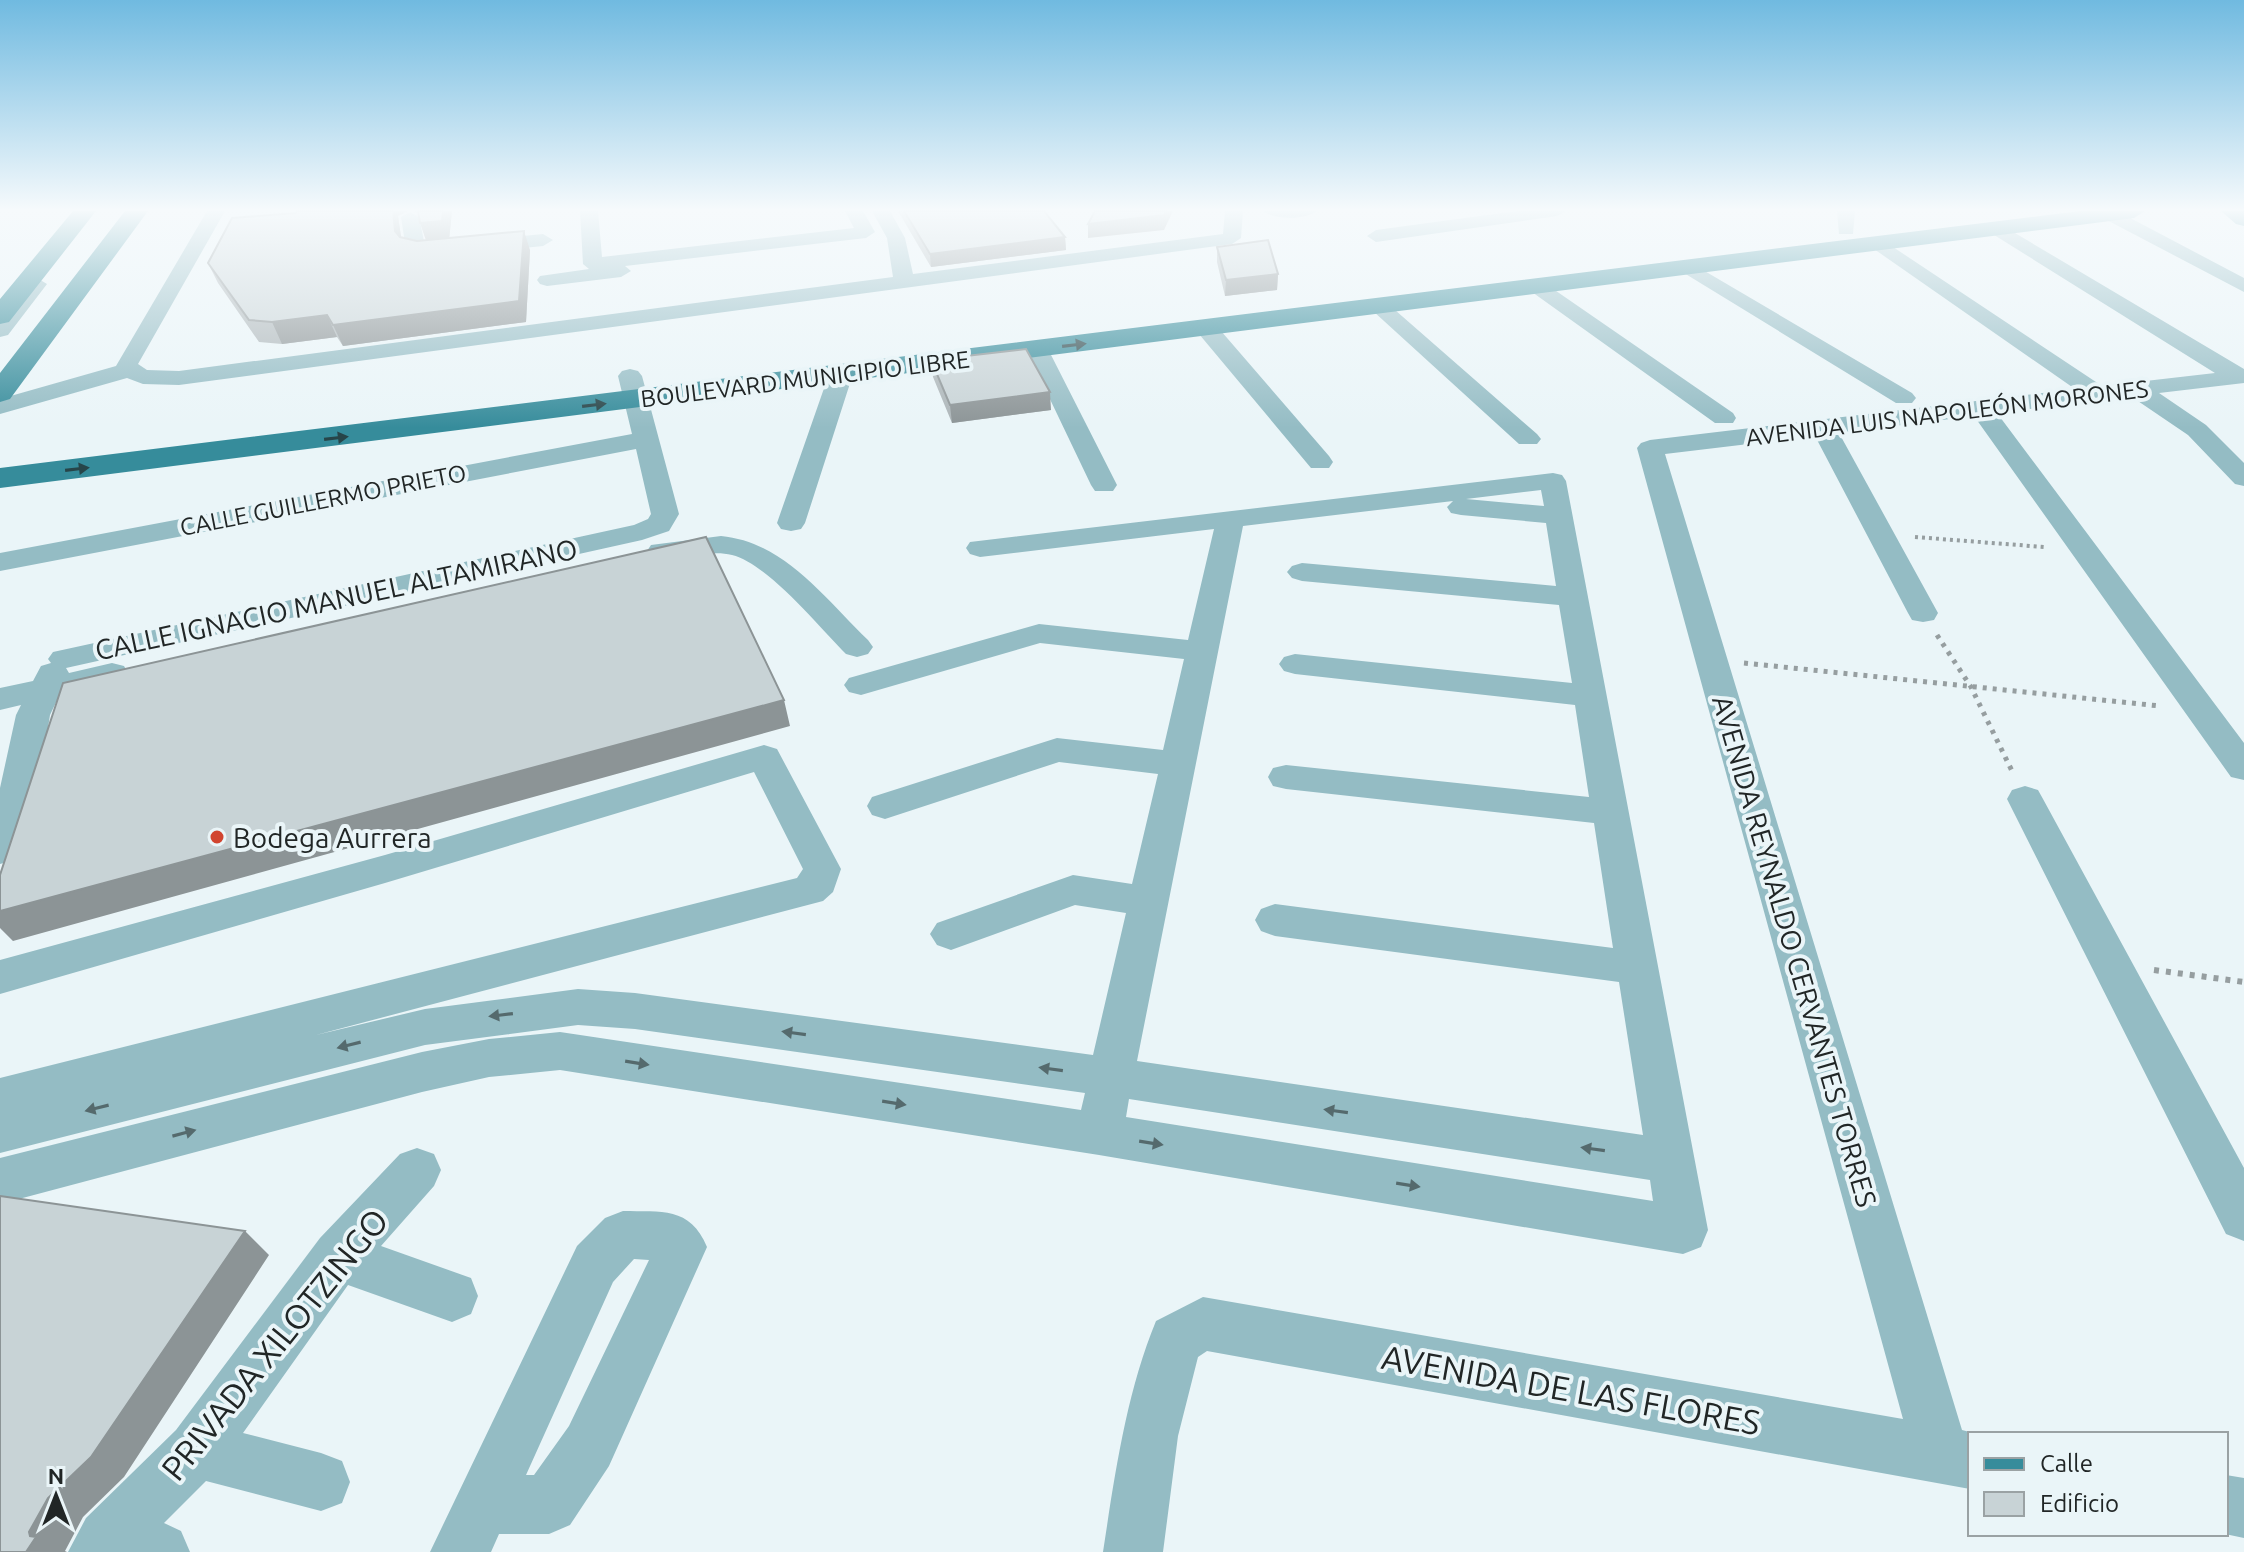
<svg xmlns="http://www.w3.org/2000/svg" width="2244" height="1552" font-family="Ubuntu,sans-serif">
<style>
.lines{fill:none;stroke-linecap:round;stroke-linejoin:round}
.path-far2{stroke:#969ea0;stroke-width:4;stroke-dasharray:3 4;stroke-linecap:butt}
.path-far1{stroke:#969ea0;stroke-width:5;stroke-dasharray:4 6;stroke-linecap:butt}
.path{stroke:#969ea0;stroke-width:6;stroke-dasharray:5 7;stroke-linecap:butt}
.minor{fill:#94bcc4;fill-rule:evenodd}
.major{fill:#368c9b;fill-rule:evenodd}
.wall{fill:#acb5b8}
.shaded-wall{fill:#8c9496}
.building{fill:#c8d3d6;stroke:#8c9496;stroke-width:2}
.oneway{fill:#274549}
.oneway2{fill:#556a6d}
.poi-dot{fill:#d14530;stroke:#eaf5f8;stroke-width:3}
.labels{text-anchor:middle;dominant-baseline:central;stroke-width:8;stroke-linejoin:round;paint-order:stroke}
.far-street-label{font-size:24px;fill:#212626;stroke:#eaf5f8}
.street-label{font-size:28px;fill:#212626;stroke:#eaf5f8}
.poi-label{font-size:28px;fill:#212626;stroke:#eaf5f8;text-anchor:start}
.near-street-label{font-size:34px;fill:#212626;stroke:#eaf5f8}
</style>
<rect width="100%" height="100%" fill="#eaf5f8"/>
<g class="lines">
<!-- path-far2 -->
<path class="path-far2" d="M1915,537L2044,547"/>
<!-- path-far1 -->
<path class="path-far1" d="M1937,635L1971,687L2013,773
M1744,663L2160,706"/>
<!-- path -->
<path class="path" d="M2154,970L2244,982"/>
<!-- minor -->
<path class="minor" d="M207,211H225L138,364L147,370L179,371L893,277L887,238L872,211H890L905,238L913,274L1223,234L1225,211H1243L1241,238L1232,244L179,385L143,384L127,378L0,414V399L116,366Z
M580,211H598L602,257L854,228L845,211H863L875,232L866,238L625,266L631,271L621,277L547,286L540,284L537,280L540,276L589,269L583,264Z
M1263,211H1317C1306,220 1274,220 1263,211Z
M1517,211H1566L1557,216L1376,242L1367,236L1376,230Z
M1837,211H1855L1853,234H1839Z
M2102,211H2117L2244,278V292L2103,218Z
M410,212L419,217L425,246L543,234L553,240L543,246L424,258L409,254L406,250L401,217Z
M1998,223L2244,369V383L2159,393L2206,425L2244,463V486L2235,484L2188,435L2132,397L1997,413L2244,743V780L2231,777L1974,416L1839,433L1938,613L1934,620L1923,622L1912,620L1908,613L1815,436L1665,454L1962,1430L1977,1434H1970V1489L1207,1351L1198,1357L1178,1436L1163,1552H1103C1115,1474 1126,1394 1156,1321L1203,1297L1903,1419L1637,448L1641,443L1650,440L2075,389L1874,249L1871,245L1874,241L1881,239L2102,386L2215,373L1991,233L1989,229Z
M1691,263L1912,393L1916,398L1912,403H1896L1684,273L1681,269Z
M37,278L47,284L8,335L0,337V316L30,280Z
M1539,282L1546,284L1733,413L1736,418L1733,423H1715L1532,292L1529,288Z
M1380,301L1387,303L1537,434L1541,439L1537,444H1519L1373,311L1369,307Z
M1207,322L1215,324L1329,456L1333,462L1329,468H1311L1199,334L1196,329Z
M1037,342L1048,349L1117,485L1113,491H1095L1091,485L1026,349Z
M841,367L849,369L853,374L805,523L801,529L791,531L781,529L777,523L829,374L833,369Z
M630,369L638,371L642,376L679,514L669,531L642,540L66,668L69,673L112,663L124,666L128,673L124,680L59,696L50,715L41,772L19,850L14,860L0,864V788L16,715L21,705L0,710V688L33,681L41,666L51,663L48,659L53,652L634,525L648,519L651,514L636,449L0,571V553L632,434L618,376L622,371Z
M1553,473L1562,475L1566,481L1708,1230L1701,1247L1683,1254L1099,1155L560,1070L489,1077L422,1092L0,1204V1158L422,1052L489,1039L560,1032L1081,1110L1085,1093L635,1029L578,1025L425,1045L0,1153V1078L797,878L803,869L754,772L385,883L0,994V960L385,855L764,745L777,749L841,869L833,892L823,901L316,1035L425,1009L578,989L635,993L1093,1055L1126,913L1075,905L951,950L937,945L930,934L937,923L1073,875L1132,884L1158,774L1059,762L885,819L872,815L867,806L872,797L1057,738L1163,750L1184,659L1040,643L861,695L849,692L844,685L849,678L1039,624L1188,640L1214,529L980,557L970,554L966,548L970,542ZM1541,490L1544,506L1466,499ZM1453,501L1447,507L1451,513L1461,515L1546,523L1556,586L1302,563L1292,566L1287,572L1292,578L1302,581L1559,605L1572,683L1295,654L1284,657L1279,664L1284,671L1295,674L1575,705L1589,797L1286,765L1273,768L1268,777L1273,786L1286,789L1594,823L1613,948L1275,904L1261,909L1255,920L1261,931L1275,936L1619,982L1643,1135L1137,1061L1243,526ZM1129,1099L1650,1180L1653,1201L1126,1117Z
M721,536C785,542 825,599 868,640L873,647L868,654L857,657L846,654C819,627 768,564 732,555C705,548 677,564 651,557L647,551L651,545Z
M2025,786L2038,790L2043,799L2244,1168V1241L2226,1234L2007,799L2012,790Z
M417,1148L434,1154L441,1170L434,1186L381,1246L471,1278L478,1296L471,1314L452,1322L348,1285L243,1433L321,1453L342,1461L350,1482L342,1503L321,1511L206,1481L164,1523L181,1531L190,1552H68L86,1518L176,1430L320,1238L400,1154Z
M623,1211C661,1212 690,1206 707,1247L609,1466L570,1525L549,1534H499L491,1552H430L577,1246L605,1218ZM634,1259L649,1260L569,1426L534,1475H526L613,1282Z
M2226,1475L2244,1478V1538L2225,1534Z"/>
<!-- major -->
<path class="major" d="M73,211H96L9,322L0,324V299Z
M125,211H148L10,399L0,402V373Z
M2080,211H2145L2134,218L0,488V468Z
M2221,211H2244V226L2236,224Z"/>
</g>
<!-- wall -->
<path class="wall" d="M297,211H408L398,216L401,237L417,241L426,240L418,214L414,211H452L449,238L530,250L526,322L343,346L337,337L282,344L259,342L218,283L208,263L296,213Z
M898,211H1044L1065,237L1066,250L931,267Z
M1217,247L1278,274L1277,290L1225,296L1217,262Z
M931,360L1051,410L952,423L933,377Z"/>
<!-- shaded-wall -->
<path class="shaded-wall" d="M393,211H408L398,216L403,250L395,231Z
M443,211H452L449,241L427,243L420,223Z
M1166,211H1173L1164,230L1088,238V224Z
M524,231L530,250L526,322L343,346L333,325Z
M1065,237L1066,250L931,267L930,254Z
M1278,274L1277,290L1225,296L1226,280Z
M327,315L337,337L282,344L272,322Z
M1050,392L1051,410L952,423L950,405Z
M784,700L790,726L13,941L0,928V911Z
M245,1231L269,1255L124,1477L83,1517L65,1551L67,1552H26L29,1532L48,1498Z"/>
<!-- building -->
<path class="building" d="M297,211H393L395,231L400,237L417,241L524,231L519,301L333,325L327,315L272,322L249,320L208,263L232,218L296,213Z
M418,211H443L442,221L420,223Z
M904,211H1044L1065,237L930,254Z
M1095,211H1166L1164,215L1088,224Z
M1268,240L1278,274L1226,280L1217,247Z
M1026,349L1050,392L950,405L931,360Z
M706,537L784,700L0,911V875L63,683Z
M0,1196L245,1231L91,1457L48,1498L29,1532L30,1536L36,1537L26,1552H0Z"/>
<!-- one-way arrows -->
<defs><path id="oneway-solid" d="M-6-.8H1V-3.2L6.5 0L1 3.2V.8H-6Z" transform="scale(2)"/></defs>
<g class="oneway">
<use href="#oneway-solid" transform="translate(1074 345) rotate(-7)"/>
<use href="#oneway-solid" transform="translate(594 405) rotate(-7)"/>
<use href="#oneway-solid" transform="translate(336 438) rotate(-7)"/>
<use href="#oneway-solid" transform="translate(77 469) rotate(-7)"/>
</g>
<g class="oneway2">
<use href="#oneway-solid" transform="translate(501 1015) rotate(173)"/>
<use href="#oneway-solid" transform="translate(794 1033) rotate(-172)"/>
<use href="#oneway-solid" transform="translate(349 1045) rotate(166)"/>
<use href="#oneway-solid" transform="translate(637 1063) rotate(9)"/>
<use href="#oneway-solid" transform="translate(1051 1069) rotate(-172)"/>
<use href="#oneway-solid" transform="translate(894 1103) rotate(9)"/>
<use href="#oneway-solid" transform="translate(97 1108) rotate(166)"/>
<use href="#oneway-solid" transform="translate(1336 1111) rotate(-172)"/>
<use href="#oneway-solid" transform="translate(184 1133) rotate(-15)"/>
<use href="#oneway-solid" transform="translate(1151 1143) rotate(9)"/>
<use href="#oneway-solid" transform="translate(1593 1149) rotate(-172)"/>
<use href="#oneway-solid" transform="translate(1408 1185) rotate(9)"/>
</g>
<!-- sky -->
<linearGradient id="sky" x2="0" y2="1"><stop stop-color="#70bae0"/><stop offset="0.49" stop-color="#f6fafc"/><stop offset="1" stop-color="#f6fafc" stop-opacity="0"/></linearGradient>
<rect width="2244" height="428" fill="url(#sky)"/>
<!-- markers -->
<circle class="poi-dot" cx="217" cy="837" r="8"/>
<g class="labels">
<!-- far-street labels -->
<g class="far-street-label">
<text transform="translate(805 379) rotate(-7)">BOULEVARD MUNICIPIO LIBRE</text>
<text transform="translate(1947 413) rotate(-7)">AVENIDA LUIS NAPOLEÓN MORONES</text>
<text transform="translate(323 500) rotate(-11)">CALLE GUILLERMO PRIETO</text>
</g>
<!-- street labels -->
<g class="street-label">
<text transform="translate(336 599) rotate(-12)">CALLE IGNACIO MANUEL ALTAMIRANO</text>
<text transform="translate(1795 951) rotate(74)">AVENIDA REYNALDO CERVANTES TORRES</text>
</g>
<!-- poi labels -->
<g class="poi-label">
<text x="233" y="837">Bodega Aurrera</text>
</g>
<!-- near-street labels -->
<g class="near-street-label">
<text transform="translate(274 1344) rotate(-51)">PRIVADA XILOTZINGO</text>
<text transform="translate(1571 1389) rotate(10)">AVENIDA DE LAS FLORES</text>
</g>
</g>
<!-- legend -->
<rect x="1968" y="1432" width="260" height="104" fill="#eaf5f8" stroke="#9aa2a4" stroke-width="2"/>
<rect x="1984" y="1458" width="40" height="12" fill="#368c9b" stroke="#9aa2a4" stroke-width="2"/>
<text x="2040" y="1472" font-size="24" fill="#212626">Calle</text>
<rect x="1984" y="1492" width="40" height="24" fill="#c8d3d6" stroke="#9aa2a4" stroke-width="2"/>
<text x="2040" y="1512" font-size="24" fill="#212626">Edificio</text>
<!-- north arrow -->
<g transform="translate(56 1496)" stroke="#eaf5f8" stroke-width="6" paint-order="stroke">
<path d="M0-6L14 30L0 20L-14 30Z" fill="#212626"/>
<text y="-12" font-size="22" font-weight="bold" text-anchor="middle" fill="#212626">N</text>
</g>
</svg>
